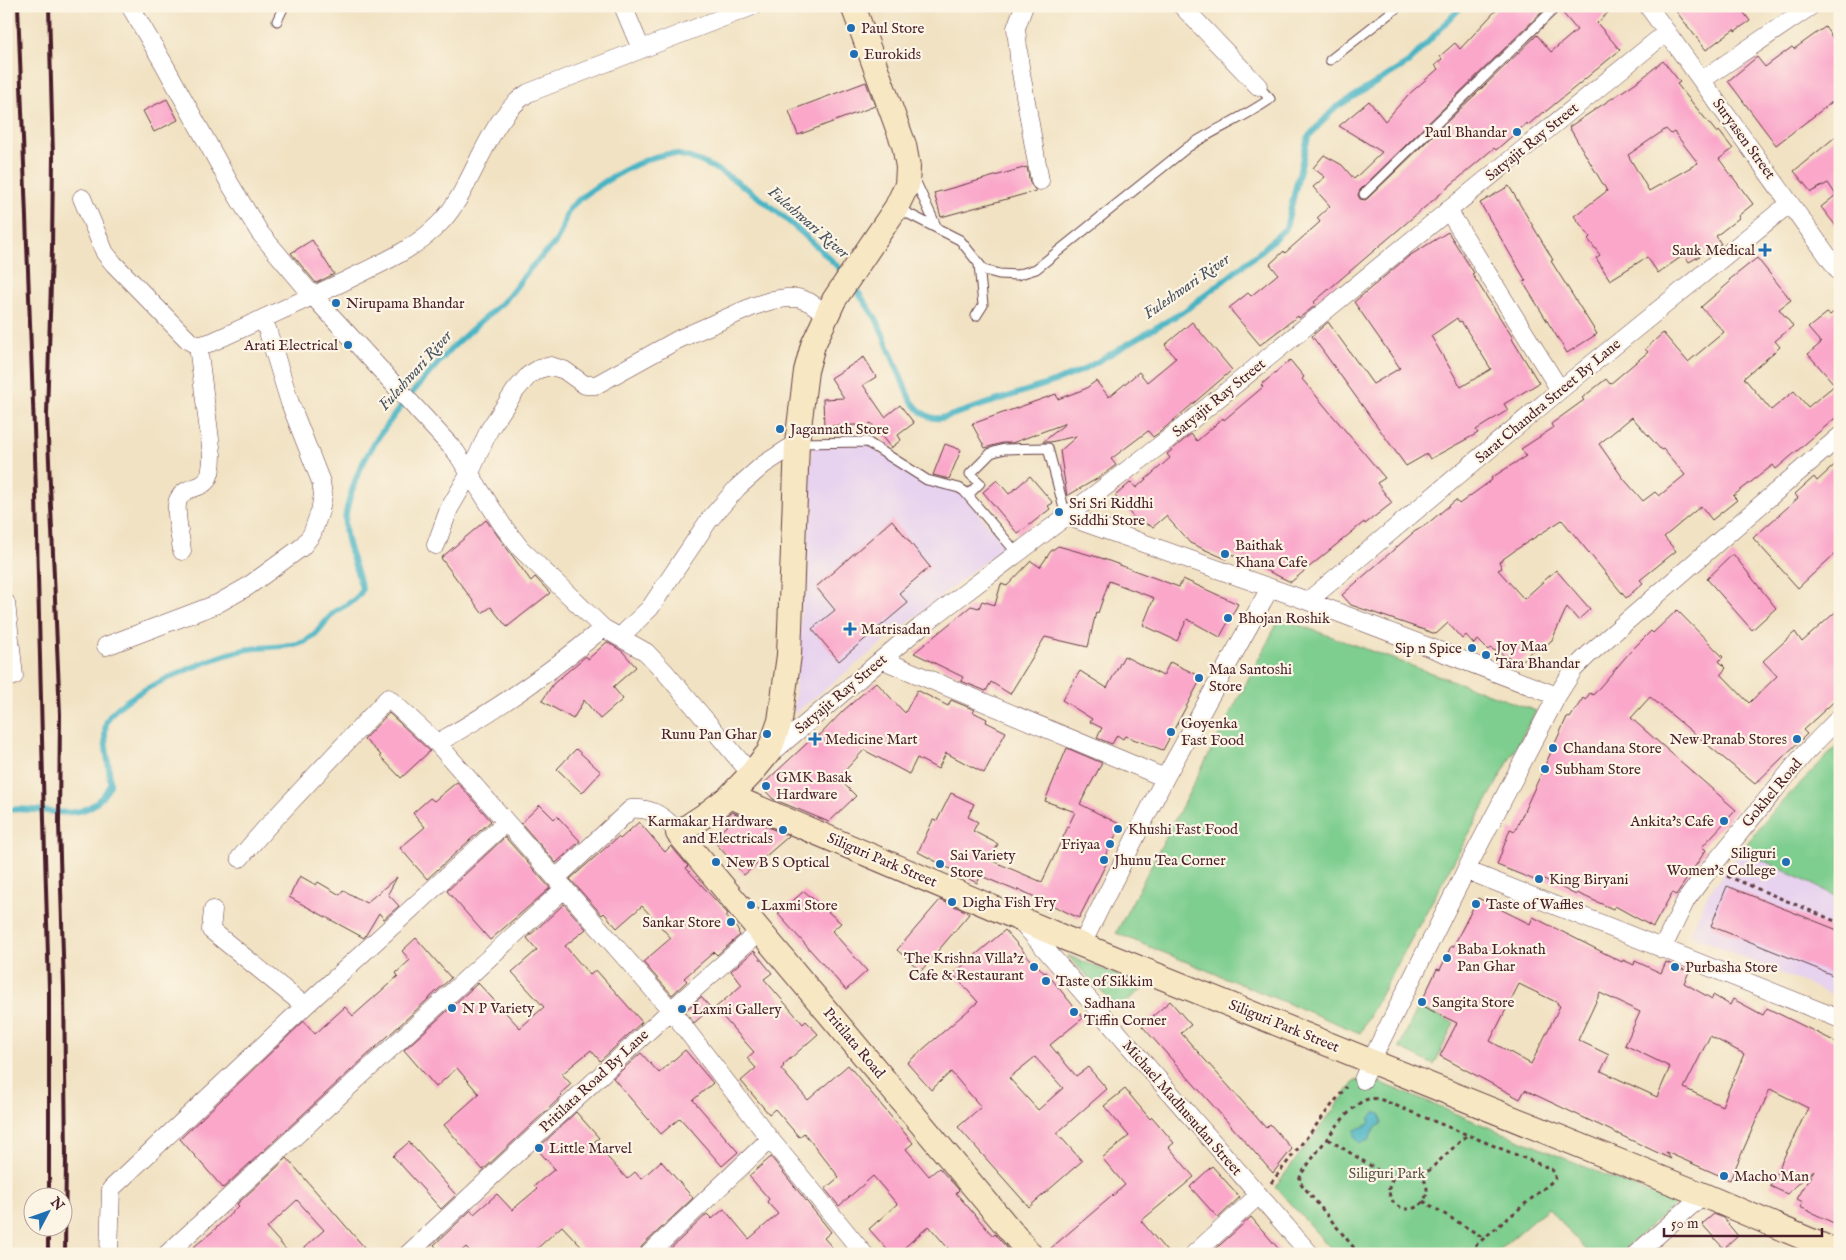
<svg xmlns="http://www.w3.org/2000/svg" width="1846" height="1260" font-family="'IM FELL English',serif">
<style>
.built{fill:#e7d2ef}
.green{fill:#7ece8f;stroke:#64765d}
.water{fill:#47b4c4;stroke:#486a78}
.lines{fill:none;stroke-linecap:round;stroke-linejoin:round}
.stream{stroke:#47b4c4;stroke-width:6}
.building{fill:#faa7ca;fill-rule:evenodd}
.lane-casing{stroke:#633c42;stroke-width:11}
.street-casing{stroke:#633c42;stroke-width:19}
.secondary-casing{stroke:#633c42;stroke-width:26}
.path{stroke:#633c42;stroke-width:3;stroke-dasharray:4 4;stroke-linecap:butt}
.lane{stroke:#fff;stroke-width:9}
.street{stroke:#fff;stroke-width:18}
.secondary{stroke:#f7e8c3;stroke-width:24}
.rail{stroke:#4a1f2b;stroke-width:4}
.poi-dot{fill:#1f6fb2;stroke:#fcf5e5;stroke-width:2}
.labels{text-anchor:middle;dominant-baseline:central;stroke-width:4.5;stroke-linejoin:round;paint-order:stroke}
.poi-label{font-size:15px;fill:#4a1f2b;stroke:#fcf5e5;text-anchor:start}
.street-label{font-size:15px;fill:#4a1f2b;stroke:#fcf5e5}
.park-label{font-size:15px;fill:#5a5449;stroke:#fcf5e5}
.water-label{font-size:16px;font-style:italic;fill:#495361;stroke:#fcf5e5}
</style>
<rect width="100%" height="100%" fill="#fcf5e5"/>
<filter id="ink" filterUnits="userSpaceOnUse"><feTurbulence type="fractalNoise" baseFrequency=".02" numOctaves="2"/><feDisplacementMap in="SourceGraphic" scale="10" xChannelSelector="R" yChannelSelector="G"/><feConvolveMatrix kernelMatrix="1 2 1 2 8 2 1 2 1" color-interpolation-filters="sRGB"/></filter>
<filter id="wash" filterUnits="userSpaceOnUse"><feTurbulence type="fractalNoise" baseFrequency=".0096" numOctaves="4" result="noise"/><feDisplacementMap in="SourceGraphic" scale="20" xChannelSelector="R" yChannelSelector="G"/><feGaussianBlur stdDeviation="1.12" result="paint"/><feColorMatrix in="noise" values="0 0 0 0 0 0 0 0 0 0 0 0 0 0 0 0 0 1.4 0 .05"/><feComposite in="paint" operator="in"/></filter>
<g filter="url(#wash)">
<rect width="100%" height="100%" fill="#f1e2c3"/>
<!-- built -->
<path class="built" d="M866,444L925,482L959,491L1005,545L794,714L812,446Z
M1840,743V998L1690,935L1707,895L1723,874L1770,814Z"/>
<!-- green -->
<path class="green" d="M1280,618L1536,711L1360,1033L1116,933Z
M1840,743V898L1742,850L1770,814Z
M1067,955L1145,986L1119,1009Z
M1418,1007L1454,1023L1434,1065L1399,1048Z
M1371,1079L1676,1204L1618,1254H1590L1548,1208L1494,1254H1336L1275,1187L1355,1081Z"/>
<!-- water -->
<path class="water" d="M1375,1112H1378L1381,1115L1382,1123L1374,1129L1369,1140L1360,1143L1355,1138V1130L1369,1124L1370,1117Z"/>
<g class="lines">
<!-- stream -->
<path class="stream" d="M851,282L877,320L909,397C918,411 929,422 946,417L1056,381L1083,370L1186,310L1259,253L1286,228L1308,137L1335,108L1408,63L1462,6
M6,810C48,804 85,831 110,785C111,768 101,735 107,721C118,694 215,656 244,650C261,646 289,648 304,642C318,636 325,619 337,610C345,605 360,599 362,589C357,567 345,545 345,523C345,509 351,494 355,481C366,452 384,427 404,403C419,385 434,367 451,349C468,332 486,317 504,301C515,290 523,276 534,264C541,257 548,251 554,244C565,231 562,214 575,203C593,187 647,154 670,154C721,155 810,238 845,274"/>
</g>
<g id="blocks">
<!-- building -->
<path class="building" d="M1500,6H1548L1360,190L1358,195L1360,199L1365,200L1368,198L1537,35L1551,52L1577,30L1561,11L1563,6H1615L1597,23L1620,50L1544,113L1543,112L1528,125L1527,123L1496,150L1494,148L1314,302L1316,305L1299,318L1298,316L1260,345L1229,308L1248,293L1251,296L1278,274L1270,264L1284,251L1285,253L1320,222L1317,218L1330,206L1313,187L1325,177L1313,168L1324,155L1342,165L1354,179L1382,152L1339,126L1369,101L1385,121L1408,95L1438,69L1435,65L1442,59L1440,56L1455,43L1460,49Z
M1672,6H1739L1750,21L1735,31L1734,29L1706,50Z
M1825,27L1840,48V96L1776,145L1728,81L1757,57L1765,67L1792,47L1794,49Z
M1663,61L1680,82L1677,84L1717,133L1719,131L1733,149L1719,159L1753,204L1738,216L1739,218L1716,236L1721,244L1689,262L1684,255L1658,273L1647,257L1610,280L1596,258L1600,255L1588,239L1590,237L1574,216L1607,191L1569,127L1641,79ZM1666,129L1671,134L1674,132L1698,163L1649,191L1628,155Z
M866,82L875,106L798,135L789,111Z
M167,99L178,120L154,132L143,111Z
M1840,133V231L1821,207L1836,195L1828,183L1811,192L1794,171Z
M1027,167L1030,183L1036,191L941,217L934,193Z
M1509,186L1553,260L1551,261L1597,334L1567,353L1523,282L1526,281L1480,203Z
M1448,232L1474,273L1472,274L1513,338L1512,339L1539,383L1504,404L1508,410L1476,430L1478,433L1430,459L1427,454L1406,466L1312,336L1328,322L1373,384L1400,368L1354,302L1409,256ZM1457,318L1459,322L1461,321L1491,369L1461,387L1431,336Z
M312,240L334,274L316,283L291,253Z
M1757,258L1791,300L1779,309L1793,326L1775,341L1780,347L1744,378L1771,410L1794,391L1808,407L1835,385L1808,354L1821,343L1808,328L1827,313L1830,315L1840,307V414L1776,469L1773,465L1733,496L1737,500L1712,520L1701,506L1664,537L1676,551L1640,580L1643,583L1626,598L1562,520L1517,549L1499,562L1502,568L1498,570L1524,599L1556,570L1590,609L1578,620L1567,607L1552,640L1543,648L1532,651L1519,663L1490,648L1488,650L1478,640L1474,644L1466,635L1462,639L1448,623L1436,634L1351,605L1342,595L1414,532L1427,524L1456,500L1459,504L1492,480L1491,478L1526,456L1521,449L1553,428L1551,424L1584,400L1582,398L1606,379L1610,384L1648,352L1645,349L1663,333L1688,362L1724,332L1701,307L1730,282L1729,280ZM1632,417L1661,450L1663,449L1685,475L1659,496L1655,492L1643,501L1623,478L1599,444Z
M1192,322L1232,370L1160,432L1153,437L1148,431L1111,459L1116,465L1100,477L1067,496L1060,451L1077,436L1050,442H1043L1066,423L1012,443H1002L985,448L972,424L1056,394L1058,399L1085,389L1096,381L1109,397L1139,372L1147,382L1176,358L1165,345Z
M864,357L876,377L863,385L885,417L900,405L914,423L898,435L901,440L891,448L871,423L861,430L857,425L824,426L823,399L844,398L831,378Z
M1290,360L1304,377L1302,379L1385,478L1377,483L1392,503L1365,524L1364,522L1291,582L1231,554L1226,559L1190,543L1166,516L1153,527L1135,519L1115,496L1131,482L1136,488L1170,458L1167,454L1191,434L1197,441L1223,418L1224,420L1263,387L1261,385Z
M945,444L961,450L949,479L933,475Z
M1840,460V549L1798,588L1753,538L1798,498L1795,494L1814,477L1817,481Z
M1030,476L1053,503L1048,506L1050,509L1018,534L983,492L997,480L1009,494Z
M486,520L531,581L535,577L550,593L507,627L491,607L482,613L441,558Z
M892,520L930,567L899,593L908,603L839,661L812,629L835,610L816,587Z
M1058,546L1101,558L1179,587L1183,579L1238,604L1220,637L1187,619L1177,641L1143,625L1154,598L1109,581L1098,613L1096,612L1088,647L1045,637L1010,694L991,682L986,691L961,681L963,677L914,653L971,606L979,608L982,601L995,605L1001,584L1007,586L1031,561L1040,567L1051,551Z
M1733,554L1776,608L1752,630L1707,579Z
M1840,608V696L1803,730L1807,734L1755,784L1650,697L1631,718L1736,810L1702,847L1706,850L1676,895L1672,893L1653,927L1615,906L1613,909L1577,893L1576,895L1544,879L1542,883L1497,865L1510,829L1515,831L1567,717L1570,718L1583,698L1585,700L1590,693L1593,695L1630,652L1651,631L1653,633L1677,610L1723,657L1719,661L1726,668L1721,674L1749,703L1777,676L1763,661L1795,632L1802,642Z
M607,642L622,651L636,667L613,687L623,699L600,719L584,700L573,719L542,701L553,684L586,656L588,659Z
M1124,656L1163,676L1170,662L1202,677L1163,750L1125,736L1123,739L1117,735L1112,744L1097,738L1102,728L1090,722L1092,719L1062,700L1080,671L1107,688Z
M876,682L905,713L917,690L948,706L951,700L975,710L973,712L987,719L986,722L1006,732L984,773L946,753L938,769L917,758L909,774L864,750L838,778L856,796L829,822L773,799L761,786L817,734L819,736L843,711Z
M389,713L430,751L401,778L380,756L381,755L364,739Z
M1067,748L1102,763L1080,804L1121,825L1105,856L1109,858L1079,918L1018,889L1017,891L981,876L977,883L918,852L933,820L937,821L951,793L974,804L968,817L978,822L973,831L998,844L990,860L1042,882L1075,812L1045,801Z
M576,749L601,772L582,793L557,769Z
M457,782L491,821L427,879L400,848L425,827L413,813L430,798L434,801Z
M540,805L554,819L557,816L580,841L556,863L521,823Z
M732,812L789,836L744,875L712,839L731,822L726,817Z
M639,822L665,852L671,846L688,866L686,868L728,914L726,916L739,931L738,932L740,935L717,955L714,952L684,978L687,981L672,995L643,962L671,938L642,906L617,928L604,913L602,915L570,879L618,837L620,839Z
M505,837L550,888L490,940L447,891Z
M300,876L316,885L318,882L340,895L343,890L366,903L397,877L388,894L399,906L384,919L379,913L364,938L289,897Z
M1727,886L1840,931V978L1711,926Z
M804,891L841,923L832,931L867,971L846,990L778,914Z
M1478,898L1530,924L1533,917L1622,962L1623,960L1634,965L1635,961L1661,973L1666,962L1689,972L1684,983L1712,999L1713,995L1730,1005L1733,999L1763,1015L1767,1008L1840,1044V1226L1800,1207L1803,1202L1797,1199L1814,1170L1787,1194L1770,1186L1808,1108L1770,1089L1730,1180L1666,1152L1671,1159L1525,1090L1520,1099L1440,1056L1457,1023L1420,1005L1437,969L1440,970L1451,946L1453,947ZM1519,984L1558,1003L1557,1004L1560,1006L1531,1064L1490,1041ZM1600,993L1640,1012L1625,1045L1670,1067L1657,1097L1601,1071L1609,1055L1578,1040ZM1710,1036L1744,1054L1722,1106L1684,1088Z
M940,900L963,910L969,914L921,971L897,950Z
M564,904L586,929L565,946L590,975L596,970L642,1022L600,1061L591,1050L562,1074L571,1084L560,1094L562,1096L483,1170L444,1125L479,1094L457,1068L436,1087L404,1050L478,983L520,1028L544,1007L512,972L537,950L527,938Z
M1005,930L1032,961L1033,960L1044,973L1046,972L1083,1018L1050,1045L1076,1076L1088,1067L1107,1089L1057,1133L1082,1161L1029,1207L958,1127L981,1107L951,1072L931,1090L907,1063L978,1002L953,974ZM1035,1057L1063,1088L1038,1110L1009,1078Z
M416,938L451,978L223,1188L180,1139L304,1021L315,1034L345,1007L353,1016L398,976L396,973L410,960L402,951Z
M754,951L772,973L764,979L803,1024L806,1021L818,1034L783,1065L784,1066L781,1069L808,1100L848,1065L913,1143L906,1149L929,1176L939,1168L959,1190L956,1193L993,1236L995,1234L1012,1254H953L929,1226L897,1254H891L869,1229L897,1204L873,1176L839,1206L825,1189L839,1177L804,1133L799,1137L775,1109L769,1114L741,1081L756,1068L747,1058L754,1052L715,1008L742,985L731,971Z
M701,997L711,1008L694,1023L685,1011Z
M1170,1001L1191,1025L1181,1033L1266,1128L1270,1124L1292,1149L1273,1173L1142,1026Z
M685,1050L713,1083L693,1100L738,1152L722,1166L680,1118L661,1134L613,1078L641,1053L659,1073Z
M1125,1089L1150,1119L1152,1117L1159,1125L1174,1143L1169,1147L1194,1177L1141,1221L1169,1254H1044L1125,1185L1102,1158L1129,1136L1104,1106Z
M576,1112L599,1138L594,1142L627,1179L635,1172L641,1179L661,1161L693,1198L642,1246L639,1254H588L562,1226L531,1254H472L466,1247L458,1254H442L434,1245L471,1210L474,1214L497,1194L512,1210L537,1189L534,1186L555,1169L537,1149Z
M409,1142L456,1195L441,1209L393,1156Z
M771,1157L831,1232L824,1238L838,1254H665L707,1214L712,1219L724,1209L749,1239L778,1214L767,1202L769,1199L749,1176Z
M287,1158L370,1254H297L324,1230L297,1200L267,1228L290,1254H185L212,1232L239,1206L237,1204Z
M1212,1166L1240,1197L1218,1218L1190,1187Z
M1714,1214L1723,1218L1738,1236L1724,1249L1702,1224Z
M1251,1217L1283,1254H1210Z"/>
</g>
</g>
<g filter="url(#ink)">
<use href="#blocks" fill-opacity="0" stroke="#633c42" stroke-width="1"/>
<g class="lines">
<!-- lane casing -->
<g class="lane-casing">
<path id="lane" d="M277,21L284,6
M1330,60L1399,6
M914,178L937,228
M1364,194L1557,6
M897,208L960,240L984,270L999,274L1017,275L1036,269L1188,147C1214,129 1244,118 1270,99L1258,86
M976,316L983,305L979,265
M797,443L867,442L927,480L959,488L964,491L1017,553
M968,495L980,483L970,474L991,453L1004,449L1048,448L1066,516"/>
</g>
<!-- street casing -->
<g class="street-casing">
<path id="street" d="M130,6L164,64L230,184L260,233L313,296L456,452L503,526L521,549L603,628L646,652L665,672L751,774
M623,6L641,49
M1024,6L1016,28L1020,67L1040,181
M1182,6L1258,86
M1648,6L1840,273
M1702,80L1811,6
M82,198L105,253L114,264L189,341L198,346L212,342C256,322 300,302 343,282C377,265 413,251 440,223C475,187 485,121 528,93L753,6
M1448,210L1560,390
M1066,516L1308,601L1557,696
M436,545L449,509L470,473L489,430L515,391L529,375L539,369L551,366L564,370L585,385H596L679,339L754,306L773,300L787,298H798L809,302L827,314
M182,551C181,540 174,510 178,500C189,478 212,500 212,455L198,346
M1308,601L1560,390L1790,203
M6,603L14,676
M620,637L650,608L709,520L738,487L763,465L797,443
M106,646L217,604L247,587L302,547L312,534L320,511L323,495L321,482L290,403L264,319
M883,660L1165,778
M437,743C497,710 551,672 603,628
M768,756L920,627L1167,440L1667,32
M240,858L265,829L388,698L437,743L671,1010L770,1139L864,1254
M1466,870L1840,1019
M556,878L631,809C651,807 666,817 678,833
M213,910L211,930L305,1006
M1020,920L1310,1254
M1082,944L1165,778L1270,588
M1662,949L1686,900L1700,881L1805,753L1840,717
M1363,1080L1371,1061L1466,870L1557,696L1574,669L1588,655L1840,436
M109,1254L111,1189L305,1006L506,822
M167,1254L565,888
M408,1254L671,1010L760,931
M649,1254L770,1139
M1194,1254L1259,1195
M1636,1254L1703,1195"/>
</g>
<!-- secondary casing -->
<g class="secondary-casing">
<path id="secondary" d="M853,6L904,145L908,167L907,185L896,208L834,300L813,345L806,371L797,443L789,655L780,721L769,752L751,774L730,796L705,815L678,833L1030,1254
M730,796L1067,939L1703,1195L1840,1253"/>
</g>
<!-- path -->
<path class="path" d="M1727,876L1840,923
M1328,1139L1392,1179
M1389 1190a19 19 0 1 1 38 0a19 19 0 1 1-38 0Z
M1422,1177L1467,1135
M1271,1183L1346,1087
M1423,1201L1484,1238
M1359,1254L1299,1181L1301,1174C1315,1156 1344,1111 1363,1101C1369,1098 1375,1098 1382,1100L1551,1169L1555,1173V1179L1465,1254"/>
<!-- lane -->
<use href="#lane" class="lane"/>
<!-- street -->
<use href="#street" class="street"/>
<!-- secondary -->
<use href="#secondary" class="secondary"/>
<!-- rail -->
<path class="rail" d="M18,6L35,455L44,820L49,990V1198
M49,6L53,157L52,249L47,415L60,714L59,824L64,987L66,1156L65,1254
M48,1254V1228"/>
</g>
</g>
<!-- markers -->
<g class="poi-dot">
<circle cx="851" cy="28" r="5"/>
<circle cx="854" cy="54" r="5"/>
<circle cx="1517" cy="132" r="5"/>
<path d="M1762.5 242.5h5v5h5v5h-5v5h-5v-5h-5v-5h5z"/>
<circle cx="336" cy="303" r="5"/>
<circle cx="348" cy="345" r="5"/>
<circle cx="780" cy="429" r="5"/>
<circle cx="1059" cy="512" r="5"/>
<circle cx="1225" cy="554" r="5"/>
<circle cx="1228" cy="618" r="5"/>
<path d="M847.5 621.5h5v5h5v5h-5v5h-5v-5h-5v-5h5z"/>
<circle cx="1472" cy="648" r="5"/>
<circle cx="1486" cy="655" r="5"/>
<circle cx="1199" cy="678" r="5"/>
<circle cx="1171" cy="732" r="5"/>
<circle cx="767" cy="734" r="5"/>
<path d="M812.5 731.5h5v5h5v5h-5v5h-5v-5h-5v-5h5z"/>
<circle cx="1797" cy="739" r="5"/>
<circle cx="1553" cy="748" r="5"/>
<circle cx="1545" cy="769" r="5"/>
<circle cx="766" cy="786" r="5"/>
<circle cx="1724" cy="821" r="5"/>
<circle cx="1118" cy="829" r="5"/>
<circle cx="783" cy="830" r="5"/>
<circle cx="1110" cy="844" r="5"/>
<circle cx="1104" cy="860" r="5"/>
<circle cx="716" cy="862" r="5"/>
<circle cx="1786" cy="862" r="5"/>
<circle cx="940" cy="864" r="5"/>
<circle cx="1539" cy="879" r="5"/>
<circle cx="952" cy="902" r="5"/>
<circle cx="1476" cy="904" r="5"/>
<circle cx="751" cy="905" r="5"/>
<circle cx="731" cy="922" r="5"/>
<circle cx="1447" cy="958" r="5"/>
<circle cx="1034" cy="967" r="5"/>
<circle cx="1675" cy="967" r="5"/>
<circle cx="1046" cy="981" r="5"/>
<circle cx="1422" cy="1002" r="5"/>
<circle cx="452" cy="1008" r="5"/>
<circle cx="682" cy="1009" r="5"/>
<circle cx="1074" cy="1012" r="5"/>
<circle cx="539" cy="1148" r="5"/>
<circle cx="1724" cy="1176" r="5"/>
</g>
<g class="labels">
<!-- poi labels -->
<g class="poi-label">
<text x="861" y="28">Paul Store</text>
<text x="864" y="54">Eurokids</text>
<text x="1507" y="132" text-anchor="end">Paul Bhandar</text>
<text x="1755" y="250" text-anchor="end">Sauk Medical</text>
<text x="346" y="303">Nirupama Bhandar</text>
<text x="338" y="345" text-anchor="end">Arati Electrical</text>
<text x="790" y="429">Jagannath Store</text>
<text x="1069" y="503">Sri Sri Riddhi<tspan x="1069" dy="17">Siddhi Store</tspan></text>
<text x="1235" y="545">Baithak<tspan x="1235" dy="17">Khana Cafe</tspan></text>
<text x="1238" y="618">Bhojan Roshik</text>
<text x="861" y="629">Matrisadan</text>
<text x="1496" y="646">Joy Maa<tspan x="1496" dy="17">Tara Bhandar</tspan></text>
<text x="1462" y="648" text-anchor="end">Sip n Spice</text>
<text x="1209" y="669">Maa Santoshi<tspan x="1209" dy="17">Store</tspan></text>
<text x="1181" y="723">Goyenka<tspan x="1181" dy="17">Fast Food</tspan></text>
<text x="757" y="734" text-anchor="end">Runu Pan Ghar</text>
<text x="825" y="739">Medicine Mart</text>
<text x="1787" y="739" text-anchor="end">New Pranab Stores</text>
<text x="1563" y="748">Chandana Store</text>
<text x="1555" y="769">Subham Store</text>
<text x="776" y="777">GMK Basak<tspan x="776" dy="17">Hardware</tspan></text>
<text x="773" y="821" text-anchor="end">Karmakar Hardware<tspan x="773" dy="17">and Electricals</tspan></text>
<text x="1714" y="821" text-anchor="end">Ankita's Cafe</text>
<text x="1128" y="829">Khushi Fast Food</text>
<text x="1100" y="844" text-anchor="end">Friyaa</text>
<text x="1776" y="853" text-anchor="end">Siliguri<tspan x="1776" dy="17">Women's College</tspan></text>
<text x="950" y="855">Sai Variety<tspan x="950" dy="17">Store</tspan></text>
<text x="1114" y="860">Jhunu Tea Corner</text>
<text x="726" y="862">New B S Optical</text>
<text x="1549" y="879">King Biryani</text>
<text x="962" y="902">Digha Fish Fry</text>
<text x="1486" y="904">Taste of Waffles</text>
<text x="761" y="905">Laxmi Store</text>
<text x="721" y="922" text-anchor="end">Sankar Store</text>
<text x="1457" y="949">Baba Loknath<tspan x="1457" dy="17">Pan Ghar</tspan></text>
<text x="1024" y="958" text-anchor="end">The Krishna Villa'z<tspan x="1024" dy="17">Cafe &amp; Restaurant</tspan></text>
<text x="1685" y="967">Purbasha Store</text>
<text x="1056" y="981">Taste of Sikkim</text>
<text x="1432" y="1002">Sangita Store</text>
<text x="1084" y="1003">Sadhana<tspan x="1084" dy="17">Tiffin Corner</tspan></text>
<text x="462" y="1008">N P Variety</text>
<text x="692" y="1009">Laxmi Gallery</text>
<text x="549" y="1148">Little Marvel</text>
<text x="1734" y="1176">Macho Man</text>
</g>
<!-- street labels -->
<g class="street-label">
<text transform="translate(1744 139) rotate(54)">Suryasen Street</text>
<text transform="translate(1532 142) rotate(-39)">Satyajit Ray Street</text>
<text transform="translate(1219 398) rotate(-39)">Satyajit Ray Street</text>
<text transform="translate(1548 401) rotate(-40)">Sarat Chandra Street By Lane</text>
<text transform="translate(841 694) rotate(-40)">Satyajit Ray Street</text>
<text transform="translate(1772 793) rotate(-50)">Gokhel Road</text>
<text transform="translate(882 860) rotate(23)">Siliguri Park Street</text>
<text transform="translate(1284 1026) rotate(22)">Siliguri Park Street</text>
<text transform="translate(854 1043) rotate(50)">Pritilata Road</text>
<text transform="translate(594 1081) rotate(-43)">Pritilata Road By Lane</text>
<text transform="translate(1182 1108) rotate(49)">Michael Madhusudan Street</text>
</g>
<!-- park labels -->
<g class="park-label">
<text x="1387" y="1173">Siliguri Park</text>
</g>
<!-- water labels -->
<g class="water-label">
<text transform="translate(808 223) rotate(41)">Fuleshwari River</text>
<text transform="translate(1187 287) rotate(-35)">Fuleshwari River</text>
<text transform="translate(416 371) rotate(-48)">Fuleshwari River</text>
</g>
</g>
<!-- margin -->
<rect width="1846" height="1260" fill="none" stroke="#fcf5e5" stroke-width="25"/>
<!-- north arrow -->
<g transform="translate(48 1212) rotate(49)"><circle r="24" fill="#fcf5e5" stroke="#b59f9b"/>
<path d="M0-4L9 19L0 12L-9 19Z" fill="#1f6fb2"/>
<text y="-8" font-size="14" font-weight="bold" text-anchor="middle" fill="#4a1f2b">N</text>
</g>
<!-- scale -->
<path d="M1664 1228v8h158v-8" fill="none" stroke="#4a1f2b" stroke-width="2.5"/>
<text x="1671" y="1228" font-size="15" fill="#4a1f2b" stroke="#fcf5e5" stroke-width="4" paint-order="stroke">50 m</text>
</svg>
